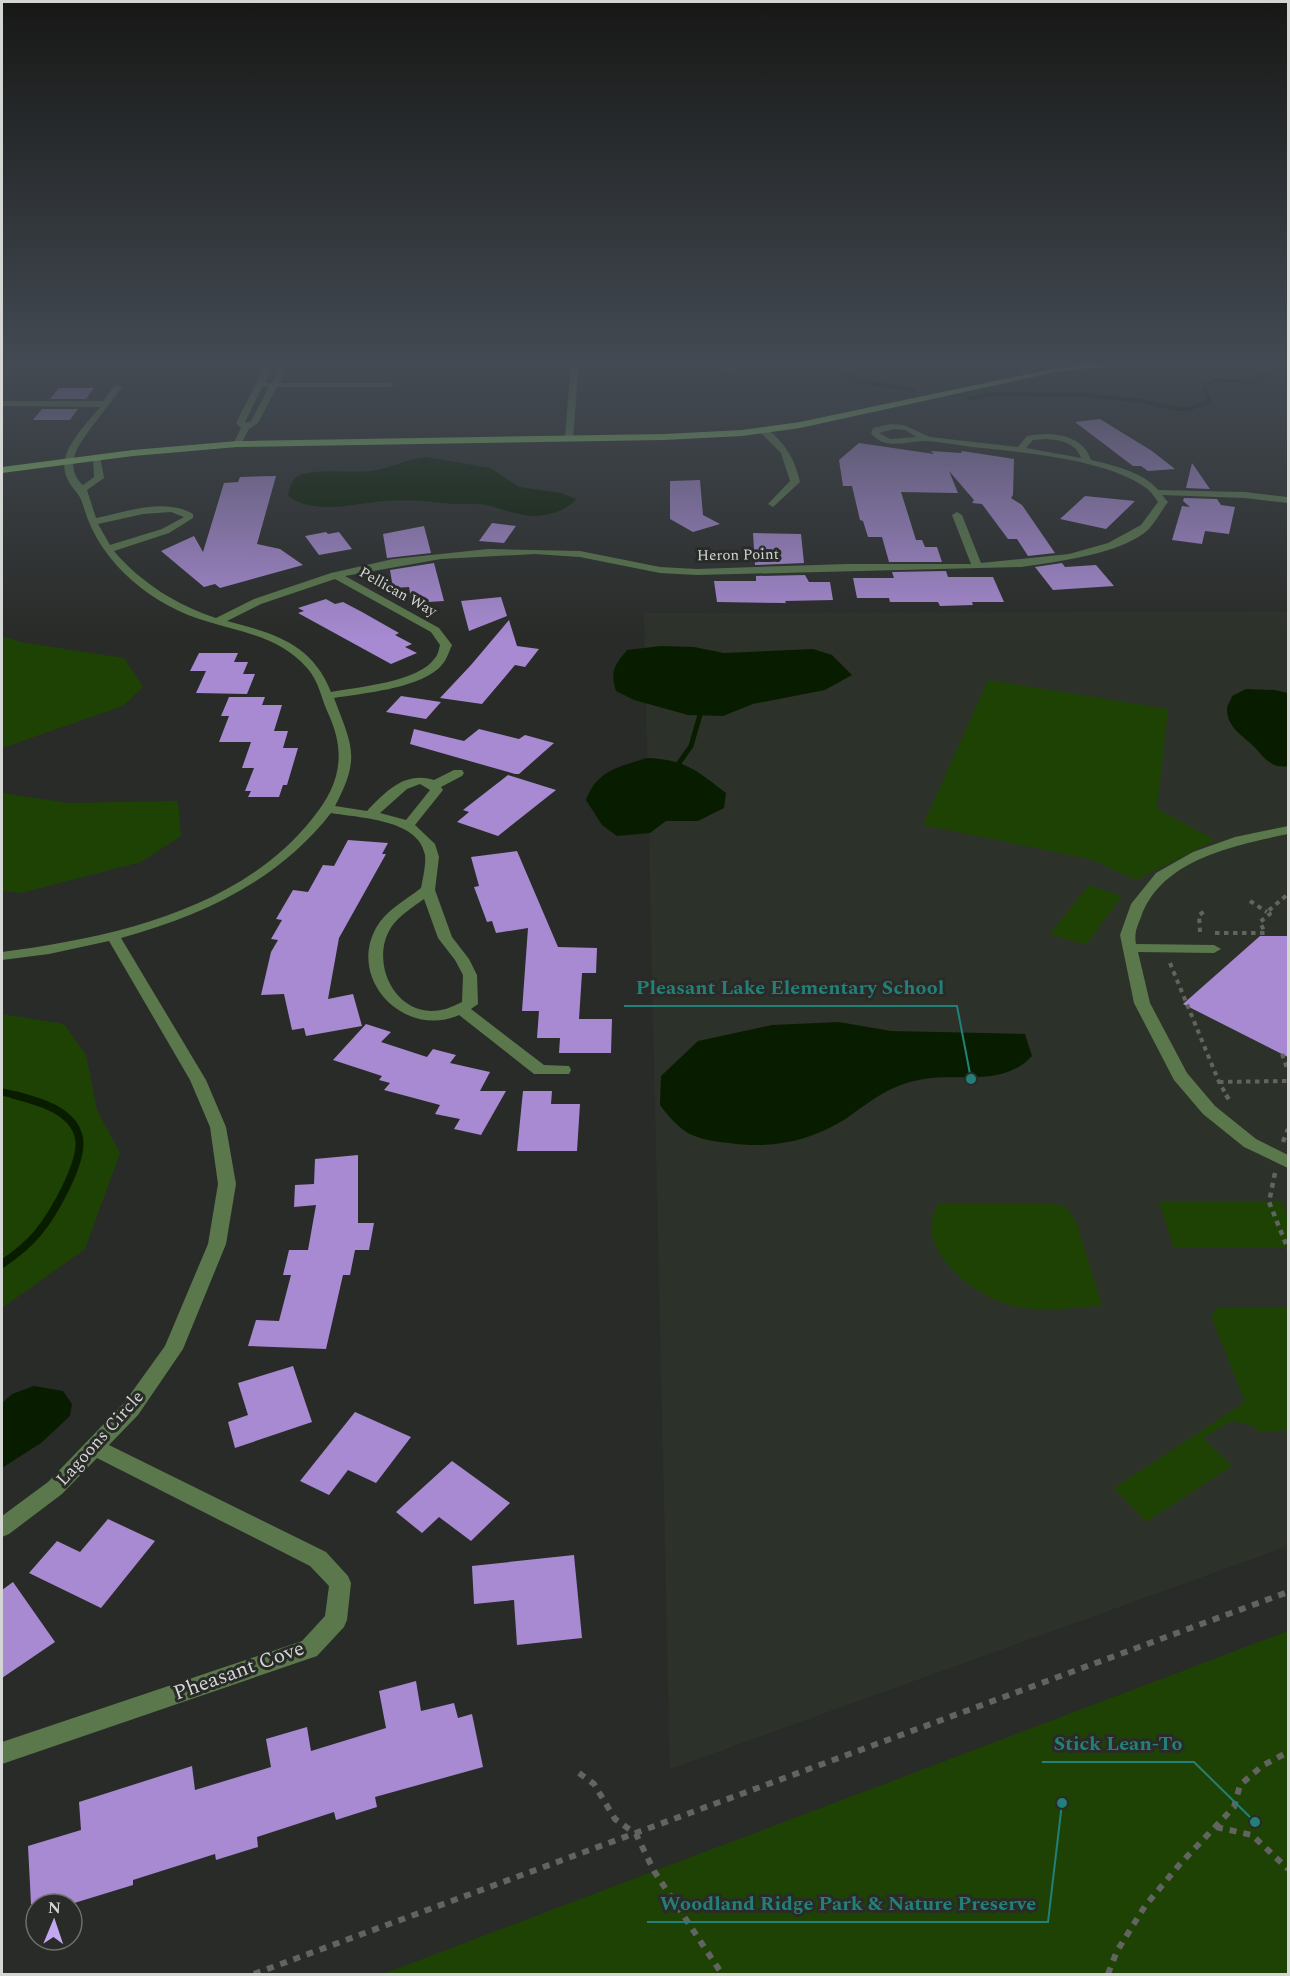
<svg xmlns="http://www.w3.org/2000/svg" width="1290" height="1976" font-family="Spectral,serif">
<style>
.built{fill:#2c3229}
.green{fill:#1e4204}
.water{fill:#081d00}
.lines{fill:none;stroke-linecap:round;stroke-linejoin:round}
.stream-far3{stroke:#081d00;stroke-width:4}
.stream-far2{stroke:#081d00;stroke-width:5}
.stream-far1{stroke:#081d00;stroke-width:7}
.stream{stroke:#081d00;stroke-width:8}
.building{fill:#a78ad1}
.path-far3{stroke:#626461;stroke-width:2;stroke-dasharray:3 3;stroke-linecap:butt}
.path-far2{stroke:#626461;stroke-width:4;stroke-dasharray:4.5 4.5;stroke-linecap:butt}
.path-far1{stroke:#626461;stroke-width:4.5;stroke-dasharray:5 5;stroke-linecap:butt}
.path{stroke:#626461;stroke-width:6;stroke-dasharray:7 7;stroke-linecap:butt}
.minor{fill:#5a784b;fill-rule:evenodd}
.major{fill:#86c466;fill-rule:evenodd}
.labels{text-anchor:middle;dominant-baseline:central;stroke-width:6;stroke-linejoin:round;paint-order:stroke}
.far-street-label{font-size:15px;fill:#d4d6d4;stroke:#292b28}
.street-label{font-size:18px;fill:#d4d6d4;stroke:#292b28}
.near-street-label{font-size:21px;fill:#d4d6d4;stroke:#292b28}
.leader{fill:none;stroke:#238078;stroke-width:2}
.callout-dot{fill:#238078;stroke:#292b28;stroke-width:2}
.callout-label{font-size:20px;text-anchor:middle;font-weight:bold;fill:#238078;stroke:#292b28;stroke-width:6;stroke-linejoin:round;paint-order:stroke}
</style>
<rect width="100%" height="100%" fill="#292b28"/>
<!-- built -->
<path class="built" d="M1288,612V1546L670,1769L644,613Z"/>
<!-- green -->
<path class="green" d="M2,636L20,642L124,658L143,687L123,706L2,748Z
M988,680L1168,709L1157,809L1215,840L1136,880L1090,859L923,825Z
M2,793L69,803L178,801L181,836L141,862L21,893L2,891Z
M1089,885L1122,896L1086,945L1050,934Z
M2,1014L64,1024L86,1055L97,1110L120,1153L85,1249L2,1308Z
M1159,1202H1282L1288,1218V1248H1174Z
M1044,1203L1065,1206L1076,1221L1102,1305C1074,1308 1038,1313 1010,1305C978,1297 926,1259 932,1221C933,1215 936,1209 938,1204Z
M1288,1307V1430L1257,1432L1254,1426L1231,1421L1203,1438L1232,1466L1146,1522L1114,1488L1245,1402L1211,1316L1217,1308Z
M1288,1631V1974H383Z"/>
<!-- water -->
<path class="water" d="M426,457L490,468L519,487L561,493L576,499C566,511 550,515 535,516C519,516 505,510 491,506C479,503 466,504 454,504C431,502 409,499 386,501C353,503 317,516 288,496C289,489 291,480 298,476C313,468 352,473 372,471C391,468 407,459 426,457Z
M661,646L694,647L724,653L813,649L832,655L852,675L825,690L753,704L723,716L688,715L634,700L616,691C610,671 614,666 627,650Z
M1246,689L1275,690L1288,693V766C1269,770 1262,753 1250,743C1240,734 1227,726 1227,709C1227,705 1231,700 1232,696Z
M647,758C686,760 696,770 726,793L724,808L698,821H666L650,833L617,836L602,825L586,800C597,770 619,767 647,758Z
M839,1022L891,1031L1025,1034L1032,1056C1004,1087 960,1073 924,1079C889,1085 874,1099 847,1118C809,1142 772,1149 729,1143C692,1139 682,1134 660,1105L661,1076L698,1041L772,1025Z
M34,1386L63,1391L72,1404L70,1416L41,1443L2,1468V1403L12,1394Z"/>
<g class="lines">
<!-- stream-far3 -->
<path class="stream-far3" d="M823,362L858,381L913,390
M970,398L993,394L1084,395L1142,401L1174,409H1189L1210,401L1204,388L1213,380L1251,382L1288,363"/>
<!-- stream-far2 -->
<path class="stream-far2" d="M679,763L691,746L700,715"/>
<!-- stream-far1 -->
<path class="stream-far1" d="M2,1092L20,1096"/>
<!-- stream -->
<path class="stream" d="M2,1264C15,1255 27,1246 37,1234C52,1216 87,1158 78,1134C70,1109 37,1101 14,1095"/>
</g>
<!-- building -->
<path class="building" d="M59,388H94L86,399H50Z
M42,409H78L70,420H33Z
M1100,419L1152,451L1175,469L1148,471L1141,466H1133L1075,422Z
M859,443L934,454L931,451L961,453L962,451L1014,459L1013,495L1011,498L1022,505L1055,553L1028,556L1017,539H1008L982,504L972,503L974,500L949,471L958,493L901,492L916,540H922L925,547H937L942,562H889L882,537H868L863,521L860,520L852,486H843L839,460Z
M1192,463L1210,489L1186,488Z
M276,476L257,544L280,549L303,565L220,588L215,584L204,587L161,551L194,536L203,552L224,483L238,482L240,477Z
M700,480L703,515L720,524L693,532L670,519V481Z
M1085,496L1135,501L1106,529L1060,519Z
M1184,498L1217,499L1221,505L1235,507L1229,534L1205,531L1202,544L1172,540L1182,506L1190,507L1183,501Z
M492,523L516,526L504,543L479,541Z
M424,526L431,553L387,558L383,534Z
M326,532L328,534L339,532L352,549L319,555L305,536Z
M753,533L801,534L804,563L755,565Z
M434,563L444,601L412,603L409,587L393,588L390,570Z
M1062,563L1065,567L1096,565L1114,586L1053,590L1035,567Z
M946,571L948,577H993L1004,602H972L973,605L940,606L938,602H890L889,598H857L853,578H894L892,572Z
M805,575L809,582H830L833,600L785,601L786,603L717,602L714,581H756V576Z
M501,597L507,616L469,631L461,601Z
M326,599L335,604L343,602L362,612L399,633L395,635L412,644L405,647L417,653L391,664L298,613L304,611L298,608Z
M509,620L517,646L539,649L525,667L515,665L482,704L440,698L471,665Z
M199,653H238L234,662H248L243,674H255L247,694L196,693L206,671H190Z
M401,696L441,702L426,719L386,712Z
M229,697H265L262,705H282L274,731H288L283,748H298L287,785H283L279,797H248L251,791H245L254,768H242L251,742H219L229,716H221Z
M414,729L464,741L479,729L519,739L525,735L554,743L519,774H515L410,744Z
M508,775L556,790L498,836L457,822L469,812L463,810Z
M348,840L388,843L382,854H386L339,938L328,999L353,994L362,1026L306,1036L304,1028L292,1030L284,994L261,995L271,952L278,940L271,939L282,920L276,919L293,890L308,892L323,865L334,866Z
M517,851L558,947L597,948L596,973H582L579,1019H612L611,1053H559L560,1038H537L539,1011H522L528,928L496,933L492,921L487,922L474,887L479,886L471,857Z
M1260,936H1288V1057L1183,1004Z
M366,1024L391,1032L381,1042L427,1057L433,1049L456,1055L450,1063L490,1072L480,1091H506L481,1135L454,1129L460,1119L435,1114L440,1105L384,1090L390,1083L379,1080L382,1076L333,1060Z
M523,1091H552L551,1104H580L577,1151H517Z
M358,1155V1223H374L369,1250H355L350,1275H343L326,1349L248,1346L256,1320L279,1321L291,1275H283L289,1250H308L316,1205L294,1207L295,1185L314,1184L315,1159Z
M293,1366L312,1422L235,1448L228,1422L248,1415L238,1383Z
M355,1412L411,1437L376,1483L348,1470L329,1495L300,1481Z
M452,1461L510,1503L471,1541L439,1517L422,1533L396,1512Z
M108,1519L155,1541L101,1608L29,1573L57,1541L80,1552Z
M574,1555L582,1638L517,1645L514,1600L474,1604L472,1566Z
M13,1582L55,1642L2,1678V1590Z
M416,1681L421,1711L454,1703L458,1718L472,1714L483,1767L375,1797L377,1807L336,1820L334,1812L257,1837L258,1847L216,1860L215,1854L133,1880V1885L71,1904H31L28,1846L81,1830L79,1802L192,1766L195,1790L271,1767L266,1739L307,1727L311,1751L386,1728L379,1691Z"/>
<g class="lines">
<!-- path-far3 -->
<path class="path-far3" d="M860,362L870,368
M1142,365L1189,362"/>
<!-- path-far2 -->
<path class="path-far2" d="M1250,901L1267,912
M1200,932L1199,915L1205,911
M1215,933H1265L1260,922L1270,914L1267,912L1288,894
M1170,963L1219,1082L1227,1096
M1282,1054L1288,1071
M1219,1082L1288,1081"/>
<!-- path-far1 -->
<path class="path-far1" d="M1226,1095L1230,1101
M1283,1142L1288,1129
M1275,1173L1269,1202L1288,1249"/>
<!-- path -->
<path class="path" d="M579,1773L594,1784L615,1819L636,1834L654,1871L722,1974
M1216,1827L1252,1835L1288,1869
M254,1974L1288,1592
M1108,1974L1117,1951L1145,1906L1180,1864L1234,1807L1240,1785L1262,1766L1288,1752"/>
<!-- minor -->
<path class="minor" d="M267,362H275L265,383H272L283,362H291L280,383H390L394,385L390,387H277L258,423L249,429L240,446H234L233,444L241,428L236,423ZM262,387H269L251,421L246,423L245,422Z
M571,362H579L573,438L569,441L565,438Z
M741,362H751L730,372L723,370Z
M115,385L122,387C111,403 80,439 75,454C71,465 74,478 83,485L94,477L93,457L100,455L104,478L87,490L96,518C126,512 165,497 193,514V518L169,533L114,551C141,583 177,605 216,618L254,599L331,573L393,559L488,549L580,551L660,567L697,569L847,564H971L952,515L957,512L962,515L981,563L1069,554L1108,543L1141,525L1158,502C1155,498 1151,491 1146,488C1108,459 1020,452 972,447C957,445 942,442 927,441C907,440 886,452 871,433L873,428L890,424L904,425L930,437L1018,447L1027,436C1050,431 1083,434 1091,460C1112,465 1144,472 1158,490L1245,492L1288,497V503L1245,498L1162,495L1168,502C1162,510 1156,521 1149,529C1123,554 1055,562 1021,567L697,575L660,573L580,557L535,554L441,559L345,576L439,628L452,645C448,654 446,662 438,669C414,689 364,693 334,698C352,746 361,757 335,806L367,811C386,791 405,771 434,780L454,770H462L464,773L462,776L441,787L443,790L415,825L435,844L439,857L435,890L452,937L469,959L477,975L478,1004L471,1009L544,1065L569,1066L571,1070L569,1074H534L459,1015C406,1039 347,981 376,928C386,910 406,900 421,888C423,878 426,865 425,855C419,819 359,818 331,813C278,881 203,915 121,938L206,1080L226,1127L236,1184L226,1244L183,1349L138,1415L109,1445L326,1552L348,1576L351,1583L347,1620L344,1627L317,1656L2,1764V1742L302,1641L325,1616L329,1586L310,1566L97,1458L62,1494L9,1534L2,1537V1516L48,1482L124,1403L165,1346L208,1244L218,1184L210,1127L190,1080L109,941L49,954L2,960V952C110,938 240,910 312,819C340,785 347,754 328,713C321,698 319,681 307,668C281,638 245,633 209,622C152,606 99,563 83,505C79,491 72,490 67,478C55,453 86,425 100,407L2,406V401H103ZM894,429L905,430L917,437L890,439L879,433ZM1046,439C1061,440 1076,443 1081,458L1026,448L1033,440ZM171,512L184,517L162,529L110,545L98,524L143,514ZM335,579L431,632L440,645C439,649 438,655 435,658C419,682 358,687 331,692C312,643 273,633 227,621L261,604ZM420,784L430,790L406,820L380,813L407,789ZM424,899L438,938L455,960L463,975L462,1002C452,1007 443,1011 431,1011C391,1010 370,958 392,926C400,915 413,907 424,899Z
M761,429H767C785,443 795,459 800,482L773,507L768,504L790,481L781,453L761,433Z
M1288,826V834C1236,845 1161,859 1141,917C1137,927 1134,933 1136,944L1214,945L1221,949L1214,953L1138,952L1150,1003L1187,1073L1215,1106L1256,1139L1288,1155V1168L1244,1147L1203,1114L1174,1080L1134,1003L1120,935L1131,904L1156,873L1193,852L1235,837Z"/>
<!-- major -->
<path class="major" d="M1111,362H1133L1129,364L1056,372L800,428L742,436L664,440L237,447L133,456L2,473V467L133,450L237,441L664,434L742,430L800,422L1056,368Z"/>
</g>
<!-- sky -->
<linearGradient id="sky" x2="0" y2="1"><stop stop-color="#171816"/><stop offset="0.57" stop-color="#434a53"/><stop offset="1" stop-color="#434a53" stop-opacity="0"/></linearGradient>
<rect width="1290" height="638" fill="url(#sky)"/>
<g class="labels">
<!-- far-street labels -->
<g class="far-street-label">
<text transform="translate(738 555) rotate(-1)">Heron Point</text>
<text transform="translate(398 592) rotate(29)">Pellican Way</text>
</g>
<!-- street labels -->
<g class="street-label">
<text transform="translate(100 1438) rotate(-48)">Lagoons Circle</text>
</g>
<!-- near-street labels -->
<g class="near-street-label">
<text transform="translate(239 1671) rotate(-20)">Pheasant Cove</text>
</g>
</g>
<!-- callouts -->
<path class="leader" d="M971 1079L957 1006H624M1255 1822L1194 1762H1042M1062 1803L1048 1922H647"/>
<g class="callout-dot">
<circle cx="971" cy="1079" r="6"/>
<circle cx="1255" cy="1822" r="6"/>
<circle cx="1062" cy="1803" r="6"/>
</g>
<g class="callout-label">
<text x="790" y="994">Pleasant Lake Elementary School</text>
<text x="1118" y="1750">Stick Lean-To</text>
<text x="848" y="1910">Woodland Ridge Park &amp; Nature Preserve</text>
</g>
<!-- border -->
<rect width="1290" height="1976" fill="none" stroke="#d4d6d4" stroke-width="6"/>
<!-- north arrow -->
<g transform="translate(54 1922) rotate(2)"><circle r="28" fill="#292b28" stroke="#6d6f6d" stroke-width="1.5"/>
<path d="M0-4.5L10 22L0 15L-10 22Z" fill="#c4a7f1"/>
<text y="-9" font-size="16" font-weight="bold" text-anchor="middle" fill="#d4d6d4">N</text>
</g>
</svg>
